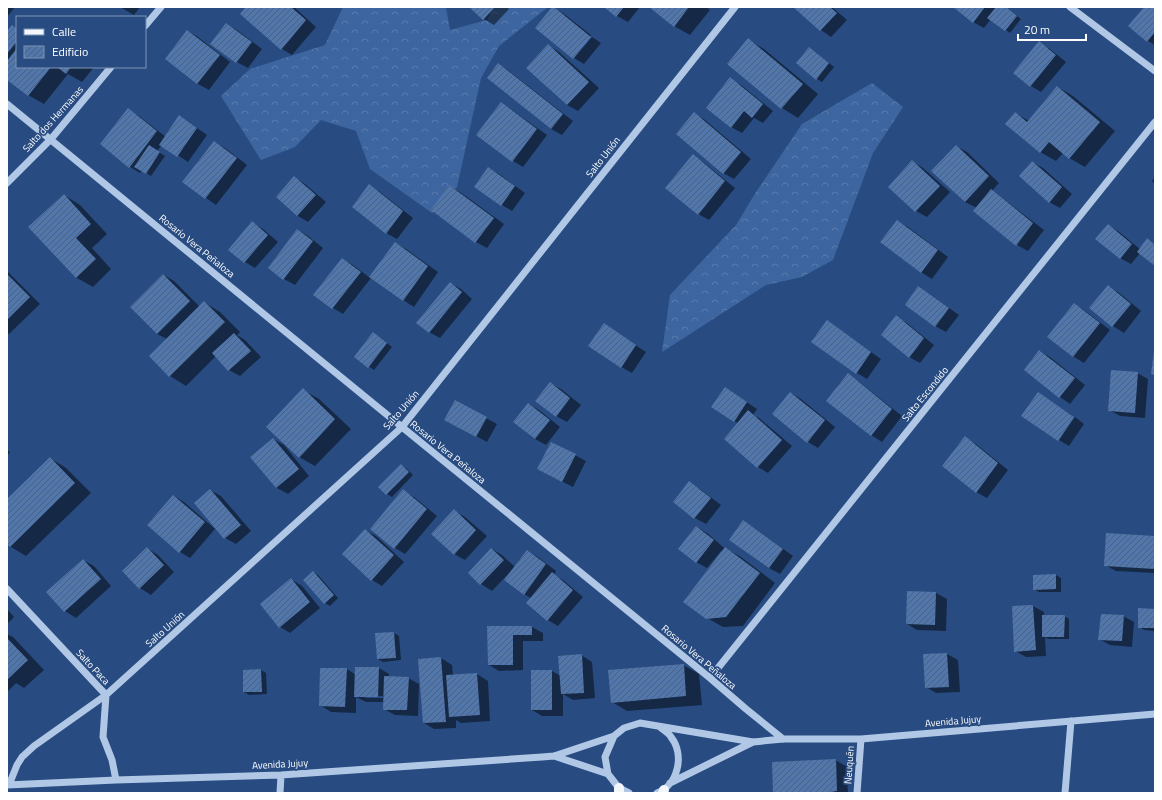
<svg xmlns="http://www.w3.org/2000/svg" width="1162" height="800" font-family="'Titillium Web',sans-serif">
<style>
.forest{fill:url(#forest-crowns)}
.shadow{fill:#0007;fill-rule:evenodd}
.building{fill:url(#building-hatch)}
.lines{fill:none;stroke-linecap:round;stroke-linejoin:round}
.minor{stroke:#b1c7e6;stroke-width:7}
.major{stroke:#f2f6fd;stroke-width:10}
.labels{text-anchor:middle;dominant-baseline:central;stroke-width:3.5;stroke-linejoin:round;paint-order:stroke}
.street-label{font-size:10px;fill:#fff;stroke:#284c82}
</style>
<defs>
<pattern id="forest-crowns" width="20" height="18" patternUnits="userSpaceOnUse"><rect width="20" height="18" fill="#3d659f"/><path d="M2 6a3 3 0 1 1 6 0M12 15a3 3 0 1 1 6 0" fill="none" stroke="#5a7cad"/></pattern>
<pattern id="building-hatch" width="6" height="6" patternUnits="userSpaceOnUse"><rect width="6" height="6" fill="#5176ab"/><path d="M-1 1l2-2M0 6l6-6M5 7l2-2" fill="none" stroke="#4e617c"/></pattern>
</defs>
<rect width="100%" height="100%" fill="#284c82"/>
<!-- forest -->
<path class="forest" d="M343,7H446L450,30L487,20L493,7H548L499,46L481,78L457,187L432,213L370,169L356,131L321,120L295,147L261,160L221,96L250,69L325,45Z
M872,83L903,107L873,153L833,260L802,277L766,285L662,352L670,295L736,225L756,192L802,124Z"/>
<!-- shadow -->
<path class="shadow" d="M7,7H15L7,17Z
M120,7H140L134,15Z
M248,7H294L316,27L292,55L282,49Z
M471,7H507L509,9L494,25L484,19Z
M553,7L564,14L591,35L572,58Z
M606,7H640L628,22L617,16Z
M650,7H706L710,10L690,35L674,26Z
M795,7H832L847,20L831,37L821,30Z
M954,7H1005L1021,19L1010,33L991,19L984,28L973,22Z
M1145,7H1155V45L1148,41Z
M226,24L237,30L262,49L248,68L237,62L212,44Z
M17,29V67H94L82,82L68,74L44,104L28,95L7,78V33Z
M188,31L198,37L230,62L209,90L198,84L166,59Z
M592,37L601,43L584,64L574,58Z
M749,40L764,49L818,94L798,118L782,108L728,64Z
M1039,43L1050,49L1066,62L1041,92L1031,86Z
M548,45L559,52L599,88L578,111L567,105L528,68Z
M814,51L834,67L822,82L817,79Z
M499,65L509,71L573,121L562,135L551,129L488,78Z
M730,79L741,85L773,111L763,123L754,118L742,133L731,127Z
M1058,87L1073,96L1115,131L1085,167L1069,158L1063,153L1056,161L1040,152L1015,113L1029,121Z
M501,103L512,110L547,135L523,167L513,161Z
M128,110L139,116L166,137L180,116L207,135L188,162L162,145L157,151L165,156L151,176L142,171L140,173L130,167Z
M695,114L705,120L751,159L734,179L723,173Z
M214,142L225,148L247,165L216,205L206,198L184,182Z
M956,146L967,152L999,183L992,191L1001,197L1044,230L1028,251L1017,245L977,208L965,202L933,171Z
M693,156L703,162L735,188L709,220L698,214Z
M912,161L923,168L950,192L927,217L916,211L889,187Z
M1032,162L1043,168L1072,194L1060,208L1049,202Z
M488,168L499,174L525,193L512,211L502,205Z
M294,177L305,184L326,202L308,222L298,216L277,197Z
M1155,177V184L1152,181Z
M369,186L380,192L413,218L397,239L386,233Z
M449,186L460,192L504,224L487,248L476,242L432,210Z
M64,195L80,205L107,234L92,248L111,269L93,287L77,278L30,228Z
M897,221L908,227L948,257L932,279L921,272Z
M253,223L263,229L278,242L255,268L245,262L230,249Z
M1108,225L1118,231L1140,249L1152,243L1155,245V264L1140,253L1131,264L1120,258Z
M298,230L308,236L323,248L295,285L284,279L269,267Z
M395,243L406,249L438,272L414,307L403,300L371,278L343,314L333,308L342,259L353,265L370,278Z
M7,271L40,304L9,334L7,333Z
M164,275L174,281L200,307L204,302L220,312L240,332L237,335L245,340L261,357L240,376L229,370L216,356L186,386L170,376L150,356L167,339L157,334Z
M450,283L461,289L472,299L440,338L429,332Z
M1108,286L1118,292L1141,311L1124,333L1113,326L1090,308Z
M919,288L929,294L959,315L946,332L935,326Z
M1074,304L1084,310L1110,330L1084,363L1074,357L1048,337Z
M896,317L907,323L934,345L920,363L909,357Z
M837,328L881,359L867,379L857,373Z
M614,331L646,352L632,373L621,367Z
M378,336L392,347L374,370L355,357Z
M1040,351L1050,357L1085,385L1070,404L1060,397L1025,370Z
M1137,373L1148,379L1145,418L1120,416L1109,410Z
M848,375L858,381L902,416L882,442L871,435Z
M550,383L561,389L581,405L567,422L556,416Z
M303,390L319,399L351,429L315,466L299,457Z
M791,393L801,399L835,427L818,448L808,442Z
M1038,393L1073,416L1058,439Z
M736,395L757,409L753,415L759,418L792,446L768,473L758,467L738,423L734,421Z
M529,404L539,410L560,427L546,445L535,439L514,421Z
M1075,417L1084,424L1069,446L1059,440Z
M486,418L497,424L487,442L456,425Z
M965,438L976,444L1008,470L987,498L976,492Z
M273,439L284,445L309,476L288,494L277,488L252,457Z
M552,443L586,461L573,487L549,475Z
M7,449L10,453L7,455Z
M50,458L66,468L91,493L26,556L11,547L7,543V501Z
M401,465L406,468L413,475L392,497L387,494Z
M689,483L700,489L721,505L706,524L695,518L675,502Z
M210,490L221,496L251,531L236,544L225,538Z
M403,491L414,497L437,516L405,554L395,548L371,529Z
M174,496L184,502L215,529L190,558L180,552Z
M455,511L465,517L487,536L465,560L454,554Z
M743,522L754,528L793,556L780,574L769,568Z
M697,527L707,533L723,547L741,557L775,583L743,626L723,627L707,618L722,552L721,551L707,568L696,562Z
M365,530L376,536L404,562L382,586L372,580Z
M1155,537V573L1116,571L1105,565Z
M147,548L158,555L174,572L151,595L140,588L123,571Z
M492,549L502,555L515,567L527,551L538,557L556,571L554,575L563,580L583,597L558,626L548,620L531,598L524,594L512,570L492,591L481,584L469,573Z
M83,560L94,566L111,586L76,618L65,611L48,592Z
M313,572L318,575L338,598L330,606L325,603Z
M1056,575L1061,578V592H1039L1034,589Z
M291,579L302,586L320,608L290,633L280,627Z
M908,592L936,593L947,599L946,631L917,630L907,624Z
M1033,606L1044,612V616H1064L1069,619V639H1048L1045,637L1046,656L1026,657L1015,651Z
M7,609L14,617L7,624Z
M1155,610V631L1144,630L1139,627Z
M1123,616L1134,622L1132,647L1110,645L1099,639Z
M488,627H532L543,633V641H523V670L499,671L489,665Z
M394,633L399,636L401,660L383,662L378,659L376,634Z
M7,634L13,637L44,670L24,688L16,683L7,692Z
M947,654L958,660L960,692L936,693L926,687L924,655Z
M581,655L592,662L595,698L573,700L563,694V716H542L532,710L552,671L561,676Z
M441,658L452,665L453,676L477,674L488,681L490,721L461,723L456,720V728L434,729L424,723L419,660Z
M683,665L699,674L702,705L627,711L612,702Z
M379,668L389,674V677L408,678L419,684L418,716L395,715L384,709V702H366L356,697V713L331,712L320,705L347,669L356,675ZM365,696H383V698H365Z
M261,670L266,673L267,694L249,695L244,692Z
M835,760L846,766L848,793H774Z"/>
<!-- building -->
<path class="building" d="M246,7H291L306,20L281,50L240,14Z
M469,7H495L483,20Z
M552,7H554L591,37L573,59L535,28Z
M604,7H624L616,17Z
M649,7H689L674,27Z
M793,7H830L837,13L820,31Z
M953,7H985L973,23Z
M996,7H1006L1017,16L1005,31L987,18Z
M1144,7H1155V32L1147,42L1128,26Z
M226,23L252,42L236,63L210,44Z
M12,25L17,29V41L7,54V31Z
M187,30L220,55L197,84L165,59Z
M748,38L803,84L781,109L727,64Z
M1039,41L1056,55L1030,87L1013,73Z
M548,44L589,82L567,105L526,68Z
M809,47L829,63L816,80L796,63Z
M17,48V67H51L28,96L7,80V61Z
M498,63L563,114L551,129L487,78Z
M57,67H71L66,74Z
M730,77L763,104L752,118L744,111L731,128L706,108Z
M1057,86L1100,122L1069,159L1049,142L1040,153L1005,124L1015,112L1027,122Z
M501,102L537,129L512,162L476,135Z
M128,108L157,131L129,168L100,144Z
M694,112L741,152L723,174L676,134Z
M179,115L197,128L177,157L159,145Z
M214,141L237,158L205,199L182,182Z
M149,145L160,152L146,174L134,167Z
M956,145L989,176L965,202L931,171Z
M693,154L725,181L698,215L665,188Z
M912,160L940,186L915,212L888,187Z
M1032,161L1062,187L1049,203L1019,176Z
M488,167L515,186L501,206L474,187Z
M294,176L316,195L297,216L276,197Z
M369,184L403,211L386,234L352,207Z
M449,185L494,218L475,243L431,210Z
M991,189L1033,223L1016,246L973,211Z
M64,194L91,224L76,238L96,259L76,278L28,227Z
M897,220L938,250L921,273L880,242Z
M252,221L268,235L244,263L228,250Z
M1108,224L1132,244L1120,259L1095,239Z
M297,229L313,241L283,280L268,268Z
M1147,238L1155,245V266L1137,252Z
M395,242L428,266L403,301L369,277Z
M342,258L361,272L332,309L313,295Z
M7,274L30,297L7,320Z
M163,274L190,301L157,334L130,307Z
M450,282L462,292L429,333L416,323Z
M1108,285L1131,304L1112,327L1089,308Z
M918,286L949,308L935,327L905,305Z
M204,301L225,322L169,377L149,356Z
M1074,303L1100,323L1073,357L1047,337Z
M896,315L924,338L909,358L881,335Z
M827,320L871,352L856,374L811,342Z
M604,323L636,345L621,368L588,346Z
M373,332L387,343L368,368L354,357Z
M234,333L251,351L228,371L212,353Z
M1039,350L1075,378L1059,398L1024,370Z
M1154,351H1155V375L1151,374Z
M1111,370L1138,372L1135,413L1108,411Z
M848,373L892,409L871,436L826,401Z
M550,382L570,398L556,417L535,401Z
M725,387L747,402L734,422L711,407Z
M303,388L335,419L299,458L266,427Z
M790,392L825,420L807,443L772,414Z
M1038,392L1074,417L1058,441L1021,416Z
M455,400L487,417L476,437L444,420Z
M528,403L550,420L535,439L513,422Z
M748,410L782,440L757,468L724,439Z
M965,436L998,463L976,493L942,466Z
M273,438L299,469L276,488L250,457Z
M551,442L576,454L562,482L537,469Z
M50,457L75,483L10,547L7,544V499Z
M401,464L409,472L386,495L378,487Z
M689,481L711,498L694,519L673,502Z
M210,489L241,525L224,539L194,503Z
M403,489L427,509L394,549L370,529Z
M173,495L205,522L179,553L147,525Z
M454,509L476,530L454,555L431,534Z
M743,520L783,549L769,568L729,540Z
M696,526L714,540L696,563L678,549Z
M365,529L394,555L371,581L342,554Z
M1106,533L1155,536V569L1104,566Z
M147,547L164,565L139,589L122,571Z
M725,547L760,573L726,617L706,619L683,602Z
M491,548L504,560L480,585L468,573Z
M527,550L546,564L524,595L504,580Z
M83,559L101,579L64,612L46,592Z
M313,571L334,595L324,604L303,580Z
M552,572L573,590L547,621L526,603Z
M1056,574V589L1033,590V575Z
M291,578L310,602L279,628L260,604Z
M907,591L936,592L935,625L906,624Z
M1033,605L1036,650L1014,652L1012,606Z
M1138,608L1155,609V628H1138Z
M1101,614L1124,615L1122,641L1098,640Z
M1042,615H1065L1064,637H1042Z
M487,626H532V635H513V665H488Z
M394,632L396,658L377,659L375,633Z
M7,638L28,660L8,679L7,678Z
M947,653L949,687L925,688L923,654Z
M582,654L584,693L561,694L558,656Z
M441,657L446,722L423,723L418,659Z
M684,664L686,696L611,703L608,670Z
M355,667H379L378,697H354Z
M320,668H347L345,707L319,706Z
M261,669L262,692H243V670Z
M531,670H552V710H531Z
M477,673L480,715L449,717L446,675Z
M384,676L409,677L407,710H383Z
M836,759L837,791L824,793H773L772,762Z"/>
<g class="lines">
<!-- minor -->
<path class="minor" d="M1070,7L1155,71
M145,26L161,7
M7,104L402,427L710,678L746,709L783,739
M7,183L51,139L111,67
M7,589L106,695L103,737L112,760L116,780
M710,678L1155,122
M554,756L608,774
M670,783L753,742
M7,785L116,780L281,775L542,757L554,756L614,736
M9,785L17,765L22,757L34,746L106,695L402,427L735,7
M280,793L281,775
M629,793L619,788L608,774L605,757L614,736L624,728L640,723L753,742L783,739H861L1155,714
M657,793C678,785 685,755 671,737C669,733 663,730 660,727
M857,793L861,739
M1065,793L1071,721"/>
<!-- major -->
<path class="major" d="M619,788V793
M663,793L664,790"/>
</g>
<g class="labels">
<!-- street labels -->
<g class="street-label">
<text transform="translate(53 119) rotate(-48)">Salto dos Hermanas</text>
<text transform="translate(603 157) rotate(-52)">Salto Unión</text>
<text transform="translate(197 246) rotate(39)">Rosario Vera Peñaloza</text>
<text transform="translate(925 394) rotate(-51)">Salto Escondido</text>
<text transform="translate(401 410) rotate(-49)">Salto Unión</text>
<text transform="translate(448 452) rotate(39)">Rosario Vera Peñaloza</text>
<text transform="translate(165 629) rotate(-42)">Salto Unión</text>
<text transform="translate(699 657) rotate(40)">Rosario Vera Peñaloza</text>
<text transform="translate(93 667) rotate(47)">Salto Paca</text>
<text transform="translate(953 721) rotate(-5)">Avenida Jujuy</text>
<text transform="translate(280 764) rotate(-3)">Avenida Jujuy</text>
<text transform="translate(849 765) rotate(-86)">Neuquén</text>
</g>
</g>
<!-- border -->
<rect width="1162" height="800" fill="none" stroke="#ffffff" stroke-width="16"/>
<!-- legend -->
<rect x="16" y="16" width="130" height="52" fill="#284c82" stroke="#7e94b4"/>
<rect x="24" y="29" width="20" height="6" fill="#f2f6fd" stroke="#7e94b4"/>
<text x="52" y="36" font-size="12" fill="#ffffff">Calle</text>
<rect x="24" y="46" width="20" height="12" fill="url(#building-hatch)" stroke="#7e94b4"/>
<text x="52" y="56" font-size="12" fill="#ffffff">Edificio</text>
<!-- scale -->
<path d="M1018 34v6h68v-6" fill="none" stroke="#ffffff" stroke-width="2"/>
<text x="1024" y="34" font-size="12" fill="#ffffff" stroke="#284c82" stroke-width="3" paint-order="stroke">20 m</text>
</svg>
